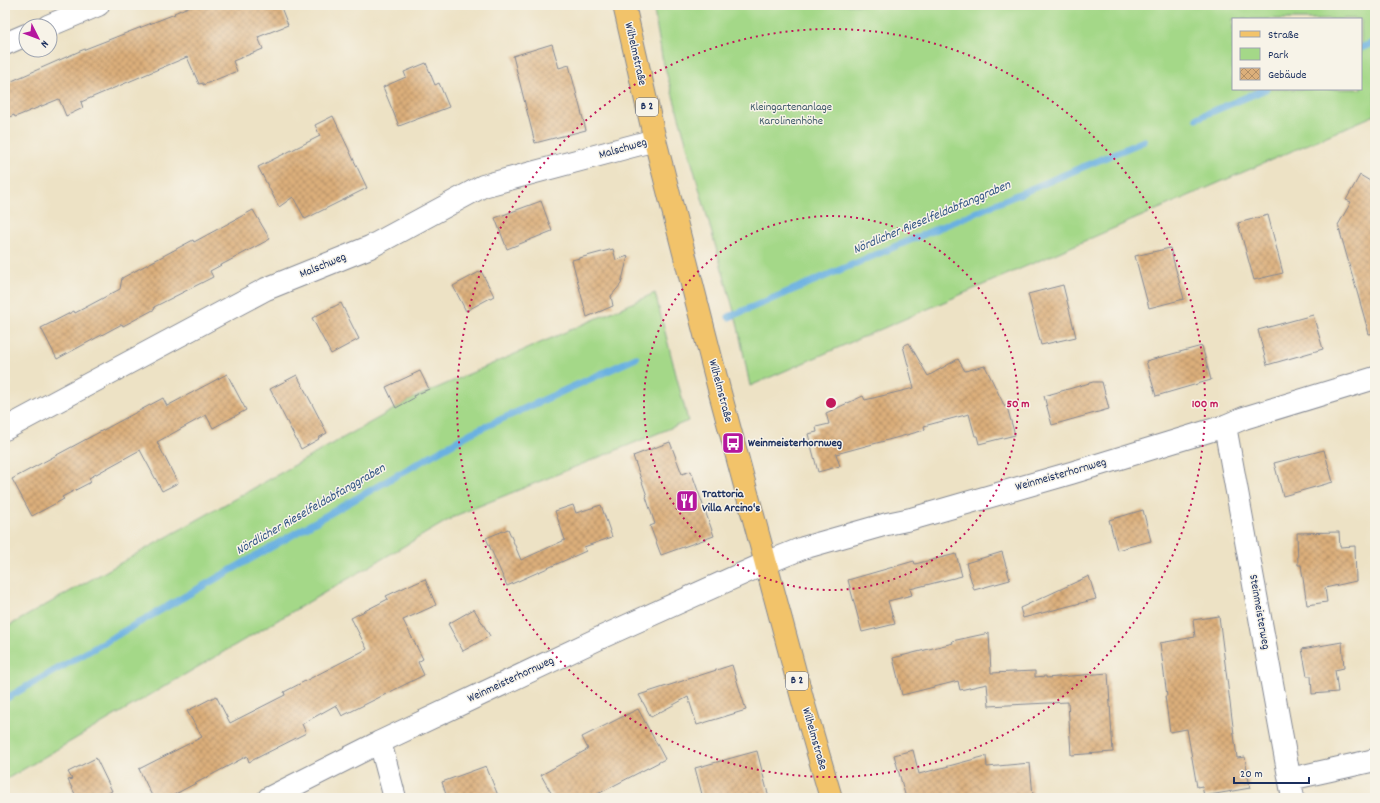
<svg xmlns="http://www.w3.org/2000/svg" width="1380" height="803" font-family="Dekko,sans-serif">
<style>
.green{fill:#a4d888;stroke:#608473;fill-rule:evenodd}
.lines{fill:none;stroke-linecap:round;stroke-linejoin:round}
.stream{stroke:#6bb1e1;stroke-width:7}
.building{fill:url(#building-cross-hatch)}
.minor-casing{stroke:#848892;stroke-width:24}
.primary-casing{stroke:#848892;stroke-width:24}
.minor{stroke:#fff;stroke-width:22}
.primary{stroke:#f2c36a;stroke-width:22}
.ring{fill:none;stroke:#c2185b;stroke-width:2;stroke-dasharray:2 4}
.labels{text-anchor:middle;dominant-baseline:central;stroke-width:3;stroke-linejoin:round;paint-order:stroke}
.shield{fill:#f7f3e8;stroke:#5d6a87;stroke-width:1}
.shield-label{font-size:11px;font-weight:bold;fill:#1b2f5e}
.street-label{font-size:12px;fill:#1b2f5e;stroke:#f7f3e8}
.park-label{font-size:12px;fill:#3d5968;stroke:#f7f3e8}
.poi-label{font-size:12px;font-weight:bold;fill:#1b2f5e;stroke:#f7f3e8;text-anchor:start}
.water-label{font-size:13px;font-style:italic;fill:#335685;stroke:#f7f3e8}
.centre{fill:#c2185b;stroke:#f7f3e8;stroke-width:2}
.ring-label{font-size:12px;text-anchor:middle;font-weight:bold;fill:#c2185b;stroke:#f7f3e8;stroke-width:3;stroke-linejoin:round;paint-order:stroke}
</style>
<defs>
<pattern id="building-cross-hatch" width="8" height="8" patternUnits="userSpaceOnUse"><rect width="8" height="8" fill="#dcaf7a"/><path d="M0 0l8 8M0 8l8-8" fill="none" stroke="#b28f67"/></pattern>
</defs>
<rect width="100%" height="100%" fill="#f7f3e8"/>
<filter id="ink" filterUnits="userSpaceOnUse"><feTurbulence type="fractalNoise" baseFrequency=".025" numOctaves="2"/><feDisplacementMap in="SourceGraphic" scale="8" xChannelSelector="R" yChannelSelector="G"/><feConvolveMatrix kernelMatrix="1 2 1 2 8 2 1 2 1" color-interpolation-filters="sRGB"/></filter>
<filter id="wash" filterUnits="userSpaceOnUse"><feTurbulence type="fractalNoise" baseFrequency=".012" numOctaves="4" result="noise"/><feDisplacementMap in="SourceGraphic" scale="16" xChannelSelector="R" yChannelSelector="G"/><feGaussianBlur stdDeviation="0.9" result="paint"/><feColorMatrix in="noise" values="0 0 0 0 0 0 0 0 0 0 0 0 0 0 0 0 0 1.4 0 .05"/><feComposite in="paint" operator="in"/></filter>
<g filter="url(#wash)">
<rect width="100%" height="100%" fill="#ede2c5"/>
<!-- green -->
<path class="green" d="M653,5H1375V115L750,386L737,322L662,57ZM1233,19H1361V89H1233Z
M655,293L688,421L457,515L5,780V628L414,398Z"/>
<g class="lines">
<!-- stream -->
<path class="stream" d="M1361,48L1375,42
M1197,118L1266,89
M729,317L1144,141
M5,699L471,433L636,358"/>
</g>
<g id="blocks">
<!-- building -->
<path class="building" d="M193,5H280L288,25L258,37L263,49L233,61L237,71L203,85V83L199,84L187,57L81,102L83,108L66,116L59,99L15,117L14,115L5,119V84L80,51L175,14L174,13Z
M552,44L559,68L569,65L586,130L535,143L513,56Z
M426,63L435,85L439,83L449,107L399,126L383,87L406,77L404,72Z
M333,116L367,188L305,219L293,197L279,207L258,167L320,136L315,125Z
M1360,175L1375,184V333L1369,334L1338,225L1351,202L1346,200Z
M541,201L552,231L507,249L495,218Z
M253,210L270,239L210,271L213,277L154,307L155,309L123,326L122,324L57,359L41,328L74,311L75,313L120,289L122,278L193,240L194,242Z
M1268,215L1283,273L1254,280L1238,223Z
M1170,248L1184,299L1149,308L1135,256Z
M613,249L616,260L628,256L621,284L611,296L613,306L587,317L572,260Z
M481,271L494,296L466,311L453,286Z
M1063,285L1076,337L1041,345L1028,294Z
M341,303L359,339L331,354L312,318Z
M1313,315L1323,349L1267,365L1258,330Z
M909,343L928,376L958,359L965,371L985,366L1005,407H1007L1015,435L979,444L977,436H975L969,414L924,426L925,430L836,454L840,466L818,472L808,434L817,432L816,427L829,424L826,413L863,396L865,400L914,388L903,346Z
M1202,346L1211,380L1156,396L1146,361Z
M420,371L429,389L413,396L414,398L396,408L386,387Z
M227,374L246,410L213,428L206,415L157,442L178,483L162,491L140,450L89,478L91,482L62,497L64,499L32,516L12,479L163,398L167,406Z
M297,375L327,433L318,438L319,439L301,449L270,389Z
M1093,382H1102L1109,409L1052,425L1044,396Z
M670,442L682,474L691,471L714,536L661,555L650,526L655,524L646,497L647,496L633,456Z
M1324,450L1333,482L1283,496L1274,463Z
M573,505L576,513L601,505L612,537L584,547L586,551L507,586L486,538L508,529L521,560L565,540L555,511Z
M1143,510L1151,541L1117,550L1109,520Z
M1339,532L1340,547L1355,546L1356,581L1325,588L1327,602L1307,605L1301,565H1298L1297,533Z
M1002,552L1010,580L974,590L966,563Z
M956,554L962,576L910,589L912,595L888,601L895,624L862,632L848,580L914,561L915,564Z
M1089,576L1096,599L1023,618L1020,608Z
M425,579L436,605L403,620L423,659L418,662L424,675L342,716L336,705L302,724L306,733L249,762L247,756L168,798H153L139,769L202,737L187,711L216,696L230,723L285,695L284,692L367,649L351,618L388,599L386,596L414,583V584Z
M474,609L490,636L463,651L448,624Z
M1219,616L1237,758L1245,757L1250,788L1204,796L1202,786L1197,787L1187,729L1170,732L1165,696H1167L1160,643L1195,637L1193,620Z
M989,633L991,673L1035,671V677L1046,676V678L1108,673L1113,752L1071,755L1068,702L989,706L987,684L960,690L958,681L902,695L893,658L953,643L952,641Z
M1342,642L1344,668L1335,670L1338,692L1312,694L1311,676H1307L1302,649Z
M732,665L746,710L697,725L688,697L651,717L639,695Z
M638,709L665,759L590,798H554L541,775L588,749L582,737Z
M913,750L919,774L986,756L987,767L1030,763L1033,796L1013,798H906L894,755Z
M757,751L769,798H703L695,768Z
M96,758L112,791L99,798H77L68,780L72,779L68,772Z
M486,766L499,798H447L442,782Z"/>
</g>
</g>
<g filter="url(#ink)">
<use href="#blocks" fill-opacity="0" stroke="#848892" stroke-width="1"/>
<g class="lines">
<!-- minor casing -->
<g class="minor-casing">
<path id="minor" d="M48,26L98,5
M5,44L26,35
M1225,426L1293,798
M5,429L236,305L266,289L370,247L483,186L655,140
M380,742L395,798
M1290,779L1375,760
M269,798L380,742L602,637L766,563L803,548L887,524L911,519L1071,473L1225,426L1244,418L1375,378"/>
</g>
<!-- primary casing -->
<g class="primary-casing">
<path id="primary" d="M624,5L655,140L720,393L804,705L831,798"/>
</g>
<!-- minor -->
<use href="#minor" class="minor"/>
<!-- primary -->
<use href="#primary" class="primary"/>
</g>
</g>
<!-- distance rings -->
<g class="ring">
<circle cx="831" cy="403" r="187"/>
<circle cx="831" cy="403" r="374"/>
</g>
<!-- icons -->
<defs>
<g id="bus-square" transform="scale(1.15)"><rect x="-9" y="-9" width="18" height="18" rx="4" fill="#b5179e" stroke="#f7f3e8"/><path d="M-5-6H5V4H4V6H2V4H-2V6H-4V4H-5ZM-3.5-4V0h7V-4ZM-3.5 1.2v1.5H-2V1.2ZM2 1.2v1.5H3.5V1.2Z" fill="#fff"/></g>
<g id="restaurant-square" transform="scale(1.15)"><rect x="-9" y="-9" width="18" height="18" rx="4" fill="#b5179e" stroke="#f7f3e8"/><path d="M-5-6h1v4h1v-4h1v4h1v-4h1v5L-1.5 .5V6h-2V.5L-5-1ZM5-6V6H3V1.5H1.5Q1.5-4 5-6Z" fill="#fff"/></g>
</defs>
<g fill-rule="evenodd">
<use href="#bus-square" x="733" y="443"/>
<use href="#restaurant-square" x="687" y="501"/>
</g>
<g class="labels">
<!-- shield labels -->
<g class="shield">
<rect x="636" y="98" width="22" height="18" rx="3"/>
<rect x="786" y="672" width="22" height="18" rx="3"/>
</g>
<g class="shield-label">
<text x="647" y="107">B 2</text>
<text x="797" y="681">B 2</text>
</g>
<!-- street labels -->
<g class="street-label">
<text transform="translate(635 54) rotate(77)">Wilhelmstraße</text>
<text transform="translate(623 149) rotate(-16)">Malschweg</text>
<text transform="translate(323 266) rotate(-22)">Malschweg</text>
<text transform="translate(720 391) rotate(75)">Wilhelmstraße</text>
<text transform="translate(1061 475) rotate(-16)">Weinmeisterhornweg</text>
<text transform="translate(1259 612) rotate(80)">Steinmeisterweg</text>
<text transform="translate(511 680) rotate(-25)">Weinmeisterhornweg</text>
<text transform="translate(814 739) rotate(74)">Wilhelmstraße</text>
</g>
<!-- park labels -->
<g class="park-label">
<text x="791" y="107">Kleingartenanlage<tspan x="791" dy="14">Karolinenhöhe</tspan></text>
</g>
<!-- poi labels -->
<g class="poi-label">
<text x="748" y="443">Weinmeisterhornweg</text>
<text x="702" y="494">Trattoria<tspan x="702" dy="14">Villa Arcino's</tspan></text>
</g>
<!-- water labels -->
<g class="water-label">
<text transform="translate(932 218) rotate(-23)">Nördlicher Rieselfeldabfanggraben</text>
<text transform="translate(311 510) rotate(-30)">Nördlicher Rieselfeldabfanggraben</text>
</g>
</g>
<circle cx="831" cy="403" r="6" class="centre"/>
<g class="ring-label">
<text x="1018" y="407">50 m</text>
<text x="1205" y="407">100 m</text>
</g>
<!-- margin -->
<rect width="1380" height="803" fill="none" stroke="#f7f3e8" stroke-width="20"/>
<!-- legend -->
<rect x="1232" y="18" width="130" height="72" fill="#f7f3e8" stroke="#9fa5b1"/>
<rect x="1240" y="31" width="20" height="6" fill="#f2c36a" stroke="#9fa5b1"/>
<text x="1268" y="38" font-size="12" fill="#1b2f5e">Straße</text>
<rect x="1240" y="48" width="20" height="12" fill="#a4d888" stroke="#9fa5b1"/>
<text x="1268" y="58" font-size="12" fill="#1b2f5e">Park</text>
<rect x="1240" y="68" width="20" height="12" fill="url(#building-cross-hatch)" stroke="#9fa5b1"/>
<text x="1268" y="78" font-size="12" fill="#1b2f5e">Gebäude</text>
<!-- north arrow -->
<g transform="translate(38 38) rotate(132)"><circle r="19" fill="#f7f3e8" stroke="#9fa5b1"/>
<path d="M0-3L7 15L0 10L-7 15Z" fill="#b5179e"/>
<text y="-6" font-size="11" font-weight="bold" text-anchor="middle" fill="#1b2f5e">N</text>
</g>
<!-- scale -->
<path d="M1234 777v6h75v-6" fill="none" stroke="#1b2f5e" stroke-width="2"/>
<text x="1240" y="777" font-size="12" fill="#1b2f5e" stroke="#f7f3e8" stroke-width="3" paint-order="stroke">20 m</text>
</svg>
